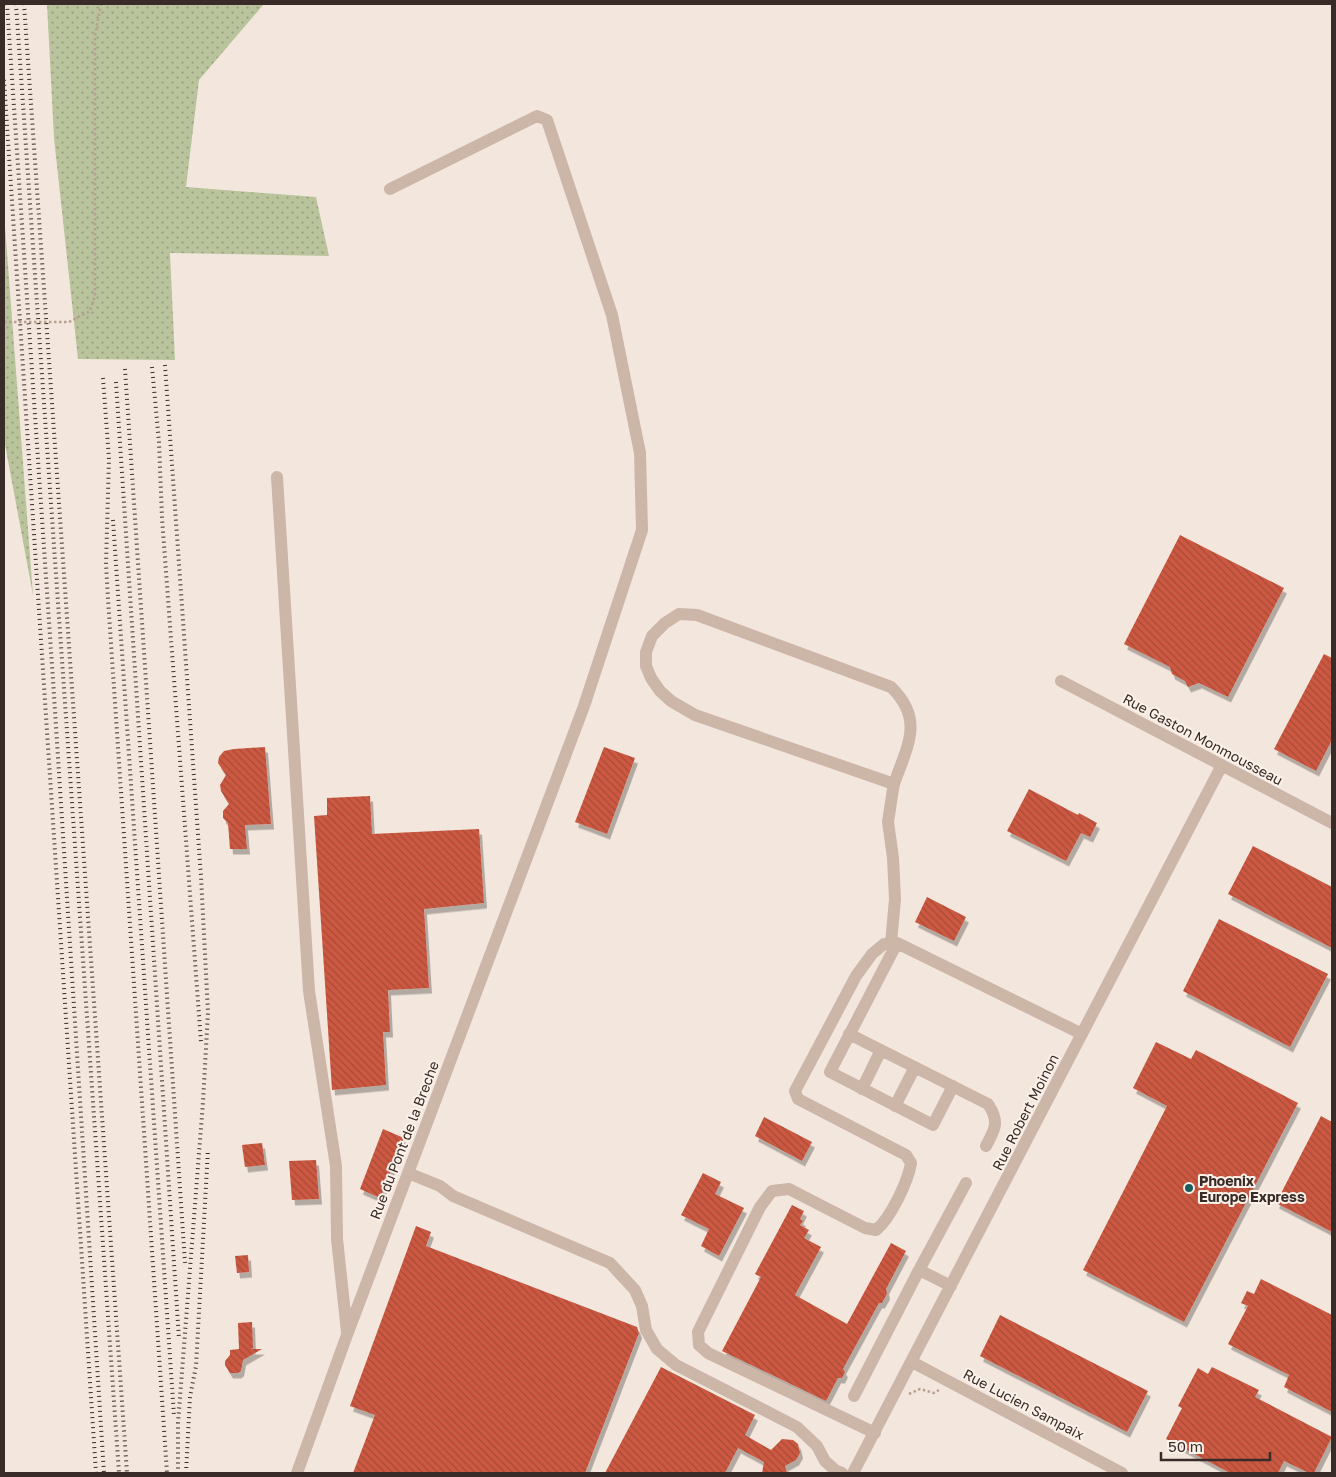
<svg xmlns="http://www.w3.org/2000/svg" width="1336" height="1477" font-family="'Golos Text',sans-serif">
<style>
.grass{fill:url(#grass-dots)}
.building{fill:url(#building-back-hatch);filter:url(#shadow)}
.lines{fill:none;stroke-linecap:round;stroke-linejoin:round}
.path{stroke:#b89f92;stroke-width:2.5;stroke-dasharray:2.5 2.5;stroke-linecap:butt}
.minor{stroke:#ccb6a8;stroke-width:12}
.rail{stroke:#392c28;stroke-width:4;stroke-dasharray:1 4;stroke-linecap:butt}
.poi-dot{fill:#1b5d5c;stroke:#fbf1e9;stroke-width:2}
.labels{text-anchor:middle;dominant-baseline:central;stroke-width:4;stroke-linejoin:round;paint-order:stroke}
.street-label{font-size:14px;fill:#392c28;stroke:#fbf1e9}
.poi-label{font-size:14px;font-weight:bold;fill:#392c28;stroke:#fbf1e9;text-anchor:start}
</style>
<defs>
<pattern id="grass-dots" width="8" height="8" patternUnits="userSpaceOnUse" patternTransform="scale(1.25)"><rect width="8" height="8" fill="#b9c49c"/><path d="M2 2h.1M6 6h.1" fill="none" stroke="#979f7f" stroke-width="1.8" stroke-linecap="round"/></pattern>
<pattern id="building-back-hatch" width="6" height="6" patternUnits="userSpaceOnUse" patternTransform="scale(1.25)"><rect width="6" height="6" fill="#cc5942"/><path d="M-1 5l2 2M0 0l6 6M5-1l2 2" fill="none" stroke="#a74a37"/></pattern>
<filter id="shadow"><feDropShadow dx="3" dy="5.5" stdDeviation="0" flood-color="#0004"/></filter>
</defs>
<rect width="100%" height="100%" fill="#f3e7dd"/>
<!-- grass -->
<path class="grass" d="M47,4H264L199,80L186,187L316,197L329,256L170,253L175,360L78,359L54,138Z
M4,213L33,595L4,439Z"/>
<!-- building -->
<path class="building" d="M1180,535L1284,588L1228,697L1199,683L1188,687L1185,681L1172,674L1170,667L1124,644Z
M1324,654L1332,658V740L1316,771L1274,749Z
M265,747L271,824L245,825L247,849H230L228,823L223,818V811L229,804L221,791L220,785L226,775L218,763L219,757L224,751L234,749Z
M604,747L635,758L607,834L575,822Z
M1029,789L1078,815L1079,813L1097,823L1090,837L1081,833L1066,861L1007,831Z
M370,796L372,834L479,829L484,903L424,909L429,988L388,990L390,1032H383L386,1085L332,1090L314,816L327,815V798Z
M1253,846L1332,887V948L1228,894Z
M927,897L966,917L954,941L915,922Z
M1219,919L1328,974L1290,1047L1183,991Z
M1156,1042L1191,1059L1196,1050L1298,1103L1184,1322L1083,1270L1167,1106L1133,1088Z
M1321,1116L1332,1122V1232L1276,1203Z
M764,1117L812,1142L802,1161L755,1136Z
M383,1129L404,1138L380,1198L360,1189Z
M262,1143L265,1165L245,1167L242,1145Z
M316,1160L319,1199L292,1200L289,1161Z
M703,1173L721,1182L715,1194L744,1208L719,1256L701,1246L709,1229L681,1215Z
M792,1205L804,1211L800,1219L803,1221L800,1225L809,1230L804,1238L821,1247L795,1295L847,1324L891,1243L906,1251L886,1289L887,1294L882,1303H879L843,1369L845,1372L842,1378H838L826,1401L722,1351L761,1277L755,1274Z
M416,1226L431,1232L426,1246L637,1327L639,1333L585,1473H353L375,1415L350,1406Z
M248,1255L249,1272L237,1273L235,1256Z
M1261,1279L1332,1315V1412L1284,1387L1289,1375L1228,1344L1248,1306L1241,1303L1247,1291L1254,1294Z
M1000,1315L1148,1391L1127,1432L980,1356Z
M252,1322L253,1348L251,1349H262L243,1360L241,1371L238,1373H230L225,1365V1361L230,1355V1350L239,1349L238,1323Z
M661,1367L755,1415L745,1435L771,1450L782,1439L793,1440L798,1444L800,1453L796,1460L785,1466L787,1473H762L764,1462L738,1448L725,1473H605Z
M1212,1367L1259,1390L1255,1397L1332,1437L1314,1473H1309L1284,1461L1278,1473H1230L1166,1439L1182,1408L1178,1406L1198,1368L1208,1374Z"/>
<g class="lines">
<!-- path -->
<path class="path" d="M4,322H69L90,311L95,296V35L101,4
M909,1394L920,1389L934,1393L939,1390"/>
<!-- minor -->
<path class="minor" d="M277,477L309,991L336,1166L337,1239L347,1332
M1061,681L1332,823
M891,943L895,899L893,858L888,822L893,789L894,784C907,746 925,720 891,687L697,615L679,614L665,623L652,636L646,652V666L651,678L660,691L671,701L695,715L894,784
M897,943L830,1072L933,1125L953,1086
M849,1034L988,1104C1000,1122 995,1129 986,1146
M862,1089L881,1050
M895,1106L915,1067
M408,1173L440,1186L453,1196L610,1263L635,1290L642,1306L646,1330L657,1349L676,1365L797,1427L817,1446L825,1461L835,1470L842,1473
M919,1270L966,1183
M912,1362L1122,1473
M854,1396L919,1270L951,1286
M875,1433L708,1353L699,1345L698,1332L760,1207L772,1191L789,1189L865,1228L876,1230C890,1219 908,1182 911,1163L906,1155L798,1099L795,1091L856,976L872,954L884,944L897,943L1082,1034
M297,1473L347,1335L584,706L642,530L640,453L612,315L547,120L537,116L390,189
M853,1473L1222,765"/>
<!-- rail -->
<path class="rail" d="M7,4L53,680L104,1473
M16,4L119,1473
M24,4L127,1473
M4,80L96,1473
M165,365L201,877L208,1012L203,1102L178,1423V1470
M152,367L159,442L162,518L201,1042
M125,369L185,1263
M103,378L109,459L106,564L108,599L167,1473
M116,382L179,1339
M113,520L174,1416
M186,1473L190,1397L196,1366L208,1149"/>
</g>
<!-- markers -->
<circle class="poi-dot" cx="1189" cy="1188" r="5"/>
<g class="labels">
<!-- street labels -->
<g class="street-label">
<text transform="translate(1203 739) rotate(28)">Rue Gaston Monmousseau</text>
<text transform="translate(1025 1112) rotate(-63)">Rue Robert Moinon</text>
<text transform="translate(404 1140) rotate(-69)">Rue du Pont de la Breche</text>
<text transform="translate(1024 1404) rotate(28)">Rue Lucien Sampaix</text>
</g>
<!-- poi labels -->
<g class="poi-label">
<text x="1199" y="1180">Phoenix<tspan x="1199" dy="16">Europe Express</tspan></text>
</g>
</g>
<!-- border -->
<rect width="1336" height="1477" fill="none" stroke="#392c28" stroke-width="10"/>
<!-- scale -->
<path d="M1161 1452v8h109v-8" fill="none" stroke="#392c28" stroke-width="2.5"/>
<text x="1168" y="1452" font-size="15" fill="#392c28" stroke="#fbf1e9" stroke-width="4" paint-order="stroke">50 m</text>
</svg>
